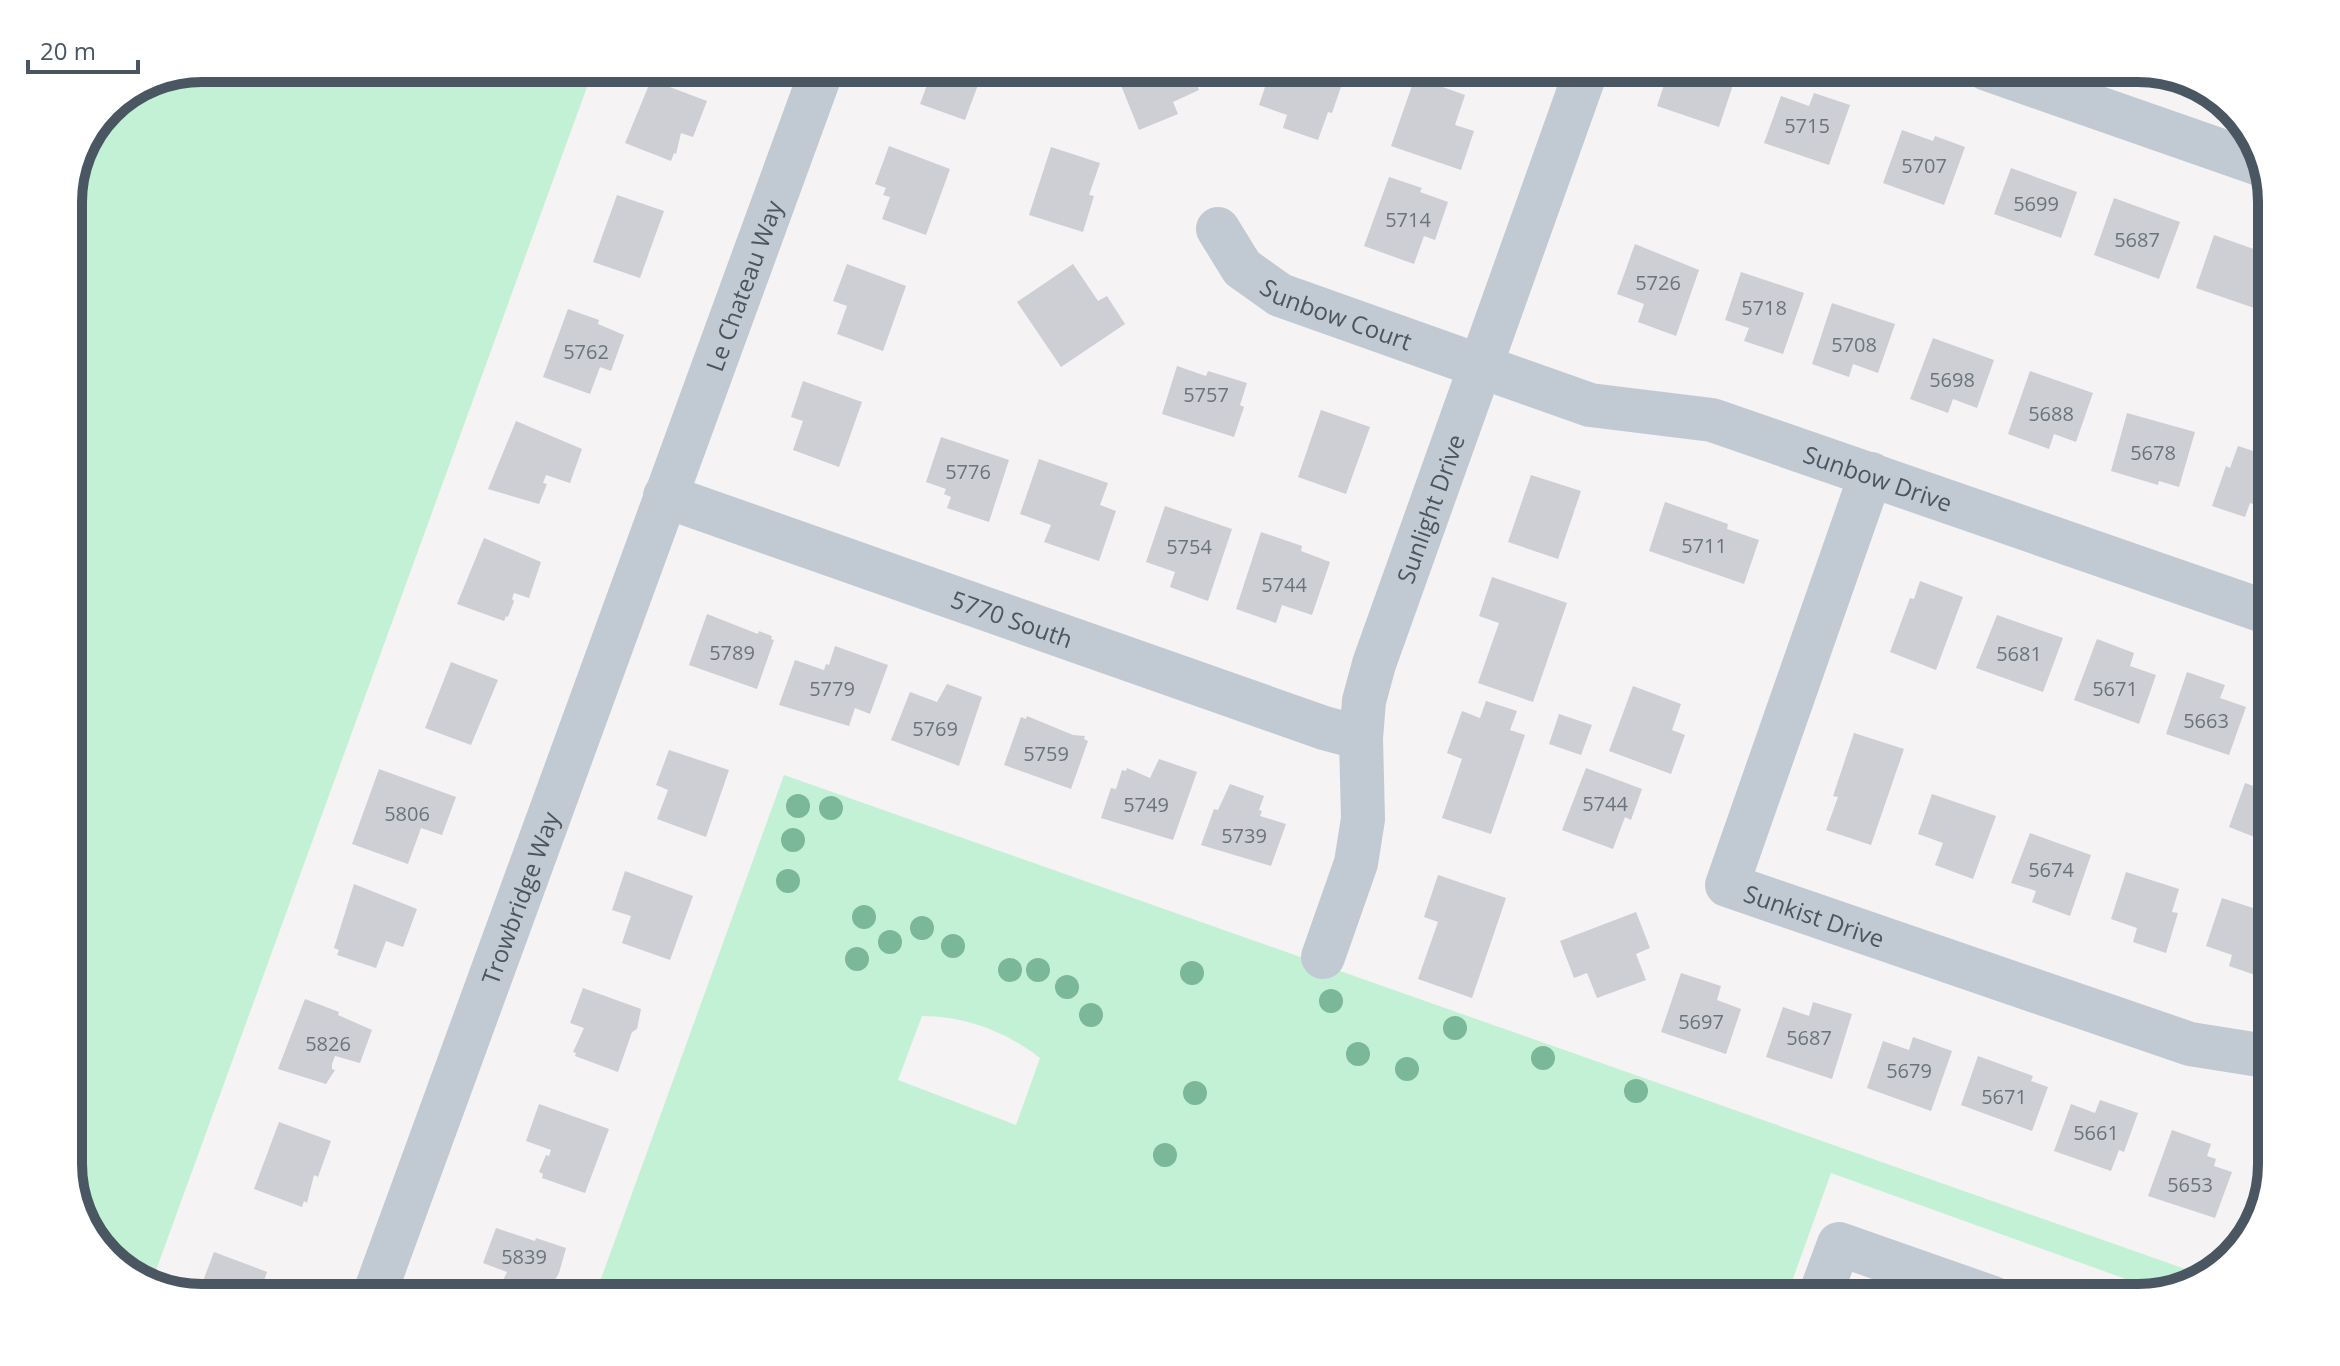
<svg xmlns="http://www.w3.org/2000/svg" width="2340" height="1366" font-family="'Open Sans',sans-serif">
<style>
.green{fill:#c3f1d5;fill-rule:evenodd}
.building{fill:#cdcfd5}
.lines{fill:none;stroke-linecap:round;stroke-linejoin:round}
.minor{stroke:#c1cad2;stroke-width:44}
.tree{fill:#7bb799}
.labels{text-anchor:middle;dominant-baseline:central;stroke-width:6;stroke-linejoin:round;paint-order:stroke}
.number-label{font-size:20px;fill:#6b747e}
.street-label{font-size:24px;fill:#4a5661;stroke:#fff}
.rim{fill:none;stroke:#4a5661;stroke-width:10}
</style>
<rect width="100%" height="100%" fill="#f5f3f3"/>
<!-- green -->
<path class="green" d="M591,76L151,1284L136,1280L90,1238L68,1172V194L108,107L151,78Z
M784,775L2208,1277L2162,1292L1831,1173L1786,1298H594ZM922,1016C965,1016 1005,1031 1040,1058L1016,1125L898,1080Z"/>
<!-- building -->
<path class="building" d="M1669,70H1738L1719,127L1657,106Z
M1270,72H1319L1343,81L1332,113L1328,112L1318,140L1283,128L1287,115L1259,105Z
M1116,73H1192L1199,90L1173,102L1178,114L1139,130Z
M931,74H982L965,120L920,104Z
M1415,77L1465,95L1455,125L1474,131L1461,170L1391,146Z
M651,80L707,101L693,137L681,133L676,154L674,153L671,161L625,143Z
M1814,93L1850,105L1829,165L1764,143L1781,96L1809,106Z
M1902,130L1933,141L1935,136L1965,147L1944,205L1883,183Z
M889,146L950,169L926,235L882,219L890,197L883,195L886,188L875,184Z
M1051,147L1100,163L1089,195L1094,196L1083,232L1029,215Z
M2011,168L2077,192L2061,238L1994,214Z
M1389,177L1422,188L1420,192L1448,202L1435,240L1424,236L1414,264L1364,246Z
M617,195L664,211L640,278L593,262Z
M2114,198L2180,222L2159,279L2094,255Z
M2214,235L2265,253L2263,259L2272,262V276L2260,310L2196,288Z
M1635,244L1699,270L1676,336L1638,322L1644,304L1617,294Z
M847,264L906,286L883,351L837,334L847,306L833,301Z
M1073,264L1098,301L1107,296L1125,324L1061,367L1017,302Z
M1741,272L1804,293L1783,354L1744,341L1749,328L1725,320Z
M1832,303L1895,324L1878,373L1853,364L1849,377L1812,364Z
M568,309L599,320L598,324L624,335L611,371L600,367L590,394L543,377Z
M1933,338L1994,360L1977,408L1953,399L1948,413L1910,399Z
M1177,366L1206,376L1208,371L1247,383L1240,405L1244,407L1234,437L1162,414Z
M2030,371L2093,393L2076,442L2054,434L2049,449L2008,434Z
M803,381L862,402L839,467L793,450L803,421L791,417Z
M1321,410L1370,427L1346,494L1298,477Z
M2127,413L2195,432L2179,487L2159,481L2158,485L2111,471Z
M516,421L582,449L570,483L546,475L543,483L547,484L539,504L488,489Z
M941,437L1009,460L989,522L947,508L951,497L944,494L946,489L926,482Z
M2238,446L2272,457V511L2250,503L2245,517L2212,506L2226,466L2230,468Z
M1039,459L1108,483L1100,505L1116,511L1099,561L1044,542L1051,525L1020,514Z
M1531,475L1581,491L1558,559L1508,542Z
M1665,502L1728,524L1727,529L1759,540L1744,584L1649,551Z
M1165,506L1232,529L1208,601L1170,587L1175,572L1146,562Z
M1261,532L1302,546L1301,551L1330,562L1312,615L1282,605L1276,623L1236,609Z
M484,538L541,562L529,598L514,593L512,599L514,601L508,617L506,616L504,621L457,604Z
M1492,577L1567,603L1533,702L1478,683L1499,623L1479,616Z
M1920,581L1963,597L1936,670L1890,652L1910,598L1914,599Z
M707,614L758,634L759,631L772,636L771,639L774,640L757,689L689,665Z
M1997,615L2063,638L2043,692L1976,668Z
M2097,639L2134,653L2130,666L2156,675L2139,724L2074,700Z
M835,646L888,665L870,714L855,708L849,726L779,705L795,660L824,670L826,664L829,665Z
M451,662L498,680L471,745L425,728Z
M2187,672L2225,685L2220,698L2246,707L2229,755L2166,734Z
M947,684L982,697L959,766L891,740L910,692L937,702Z
M1633,686L1681,704L1672,730L1685,735L1671,774L1609,751Z
M1486,701L1517,711L1510,730L1525,735L1491,834L1442,818L1462,759L1447,753L1462,711L1480,718Z
M1559,714L1592,725L1581,755L1549,744Z
M1027,716L1073,735L1085,736L1084,739L1088,741L1071,789L1004,765L1021,717L1026,719Z
M2271,731H2272V767L2260,764Z
M1854,733L1904,749L1871,845L1826,830L1838,797L1833,796Z
M669,750L729,770L706,837L657,819L668,790L656,785Z
M1159,759L1197,772L1173,840L1101,818L1111,788L1116,789L1122,770L1126,771L1127,768L1150,778Z
M1586,768L1642,789L1631,820L1625,817L1613,849L1562,830Z
M379,769L456,797L442,835L421,828L408,864L352,844Z
M2245,783L2272,793L2257,838L2229,827Z
M1230,784L1264,796L1259,810L1262,811L1260,816L1286,824L1271,866L1201,845L1214,809L1218,810Z
M1932,794L1996,816L1973,879L1935,865L1943,843L1918,834Z
M2030,833L2091,855L2070,916L2032,902L2036,891L2011,883Z
M625,871L693,896L670,960L622,943L631,916L612,910Z
M2126,872L2179,889L2172,912L2178,913L2166,953L2133,942L2137,928L2111,919Z
M1438,875L1506,898L1472,998L1418,979L1438,922L1424,917Z
M354,884L417,909L403,947L386,941L376,968L337,955L339,950L334,948Z
M2222,898L2272,914V952L2264,978L2229,966L2232,955L2206,946Z
M1636,912L1650,948L1636,954L1646,980L1597,998L1587,973L1574,978L1560,941Z
M1681,973L1721,986L1717,1000L1741,1009L1726,1054L1661,1032Z
M583,988L641,1009L637,1029L632,1032L618,1072L575,1056L576,1053L573,1052L584,1028L570,1023Z
M305,999L339,1012L338,1015L372,1030L360,1063L335,1056L332,1064V1069L335,1070L326,1084L278,1069Z
M1813,1002L1852,1014L1832,1079L1766,1057L1783,1007L1809,1016Z
M1913,1037L1952,1051L1931,1111L1867,1088L1883,1041L1909,1050Z
M1978,1056L2033,1076L2031,1081L2048,1087L2032,1131L1961,1105Z
M2100,1100L2138,1113L2124,1152L2119,1150L2111,1171L2054,1151L2071,1104L2095,1113Z
M539,1104L609,1129L585,1193L542,1178L543,1174L539,1172L546,1155L549,1156L551,1150L526,1141Z
M279,1122L331,1141L318,1177L314,1175L307,1203L304,1201L302,1207L254,1189Z
M2172,1130L2211,1144L2207,1156L2216,1159L2214,1166L2232,1172L2215,1218L2148,1196Z
M2272,1142V1164L2260,1209L2249,1206Z
M496,1228L535,1241L536,1238L566,1248L559,1273L551,1287L554,1289L551,1298H499L500,1294L497,1293L507,1272L483,1263Z
M214,1252L267,1272L258,1298L197,1297Z"/>
<g class="lines">
<!-- minor -->
<g class="minor">
<path d="M1987,69L2262,165"/>
<path id="s1" d="M1218,229L1242,268L1280,295L1590,405L1712,420L2272,614"/>
<path id="s2" d="M1871,474L1727,885L2190,1044L2272,1057"/>
<path id="s3" d="M665,496L1324,728L1361,738"/>
<path id="s4" d="M1323,957L1356,863L1363,819L1361,738L1364,701L1374,664L1586,71"/>
<path id="s5" d="M373,1298L820,75"/>
<path d="M1819,1298L1839,1244L1993,1298"/>
</g>
</g>
<!-- trees -->
<g class="tree">
<circle cx="798" cy="806" r="12"/>
<circle cx="831" cy="808" r="12"/>
<circle cx="793" cy="840" r="12"/>
<circle cx="788" cy="881" r="12"/>
<circle cx="864" cy="917" r="12"/>
<circle cx="922" cy="928" r="12"/>
<circle cx="890" cy="942" r="12"/>
<circle cx="953" cy="946" r="12"/>
<circle cx="857" cy="959" r="12"/>
<circle cx="1010" cy="970" r="12"/>
<circle cx="1038" cy="970" r="12"/>
<circle cx="1192" cy="973" r="12"/>
<circle cx="1067" cy="987" r="12"/>
<circle cx="1331" cy="1001" r="12"/>
<circle cx="1091" cy="1015" r="12"/>
<circle cx="1455" cy="1028" r="12"/>
<circle cx="1358" cy="1054" r="12"/>
<circle cx="1543" cy="1058" r="12"/>
<circle cx="1407" cy="1069" r="12"/>
<circle cx="1636" cy="1091" r="12"/>
<circle cx="1195" cy="1093" r="12"/>
<circle cx="1165" cy="1155" r="12"/>
</g>
<g class="labels">
<!-- number labels -->
<g class="number-label">
<text x="1807" y="125">5715</text>
<text x="1924" y="165">5707</text>
<text x="2036" y="203">5699</text>
<text x="1408" y="219">5714</text>
<text x="2137" y="239">5687</text>
<text x="1658" y="282">5726</text>
<text x="1764" y="307">5718</text>
<text x="1854" y="344">5708</text>
<text x="586" y="351">5762</text>
<text x="1952" y="379">5698</text>
<text x="1206" y="394">5757</text>
<text x="2051" y="413">5688</text>
<text x="2153" y="452">5678</text>
<text x="968" y="471">5776</text>
<text x="1704" y="545">5711</text>
<text x="1189" y="546">5754</text>
<text x="1284" y="584">5744</text>
<text x="732" y="652">5789</text>
<text x="2019" y="653">5681</text>
<text x="832" y="688">5779</text>
<text x="2115" y="688">5671</text>
<text x="2206" y="720">5663</text>
<text x="935" y="728">5769</text>
<text x="1046" y="753">5759</text>
<text x="1605" y="803">5744</text>
<text x="1146" y="804">5749</text>
<text x="407" y="813">5806</text>
<text x="1244" y="835">5739</text>
<text x="2051" y="869">5674</text>
<text x="1701" y="1021">5697</text>
<text x="1809" y="1037">5687</text>
<text x="328" y="1043">5826</text>
<text x="1909" y="1070">5679</text>
<text x="2004" y="1096">5671</text>
<text x="2096" y="1132">5661</text>
<text x="2190" y="1184">5653</text>
<text x="524" y="1256">5839</text>
</g>
<!-- street labels -->
<g class="street-label">
<text stroke="none"><textPath href="#s5" startOffset="1078">Le Chateau Way</textPath></text>
<text stroke="none"><textPath href="#s1" startOffset="152">Sunbow Court</textPath></text>
<text stroke="none"><textPath href="#s1" startOffset="720">Sunbow Drive</textPath></text>
<text stroke="none"><textPath href="#s4" startOffset="466">Sunlight Drive</textPath></text>
<text stroke="none"><textPath href="#s3" startOffset="368">5770 South</textPath></text>
<text stroke="none"><textPath href="#s5" startOffset="426">Trowbridge Way</textPath></text>
<text stroke="none"><textPath href="#s2" startOffset="528">Sunkist Drive</textPath></text>
</g>
</g>
<!-- crop -->
<path d="M0 0H2340V1366H0ZM202 82H2138A120 120 0 0 1 2258 202V1164A120 120 0 0 1 2138 1284H202A120 120 0 0 1 82 1164V202A120 120 0 0 1 202 82Z" fill="#fff" fill-rule="evenodd"/>
<path class="rim" d="M202 82H2138A120 120 0 0 1 2258 202V1164A120 120 0 0 1 2138 1284H202A120 120 0 0 1 82 1164V202A120 120 0 0 1 202 82Z"/>
<!-- scale -->
<path d="M28 60v12h110v-12" fill="none" stroke="#4a5661" stroke-width="4"/>
<text x="40" y="60" font-size="24" fill="#4a5661" stroke="#ffffff" stroke-width="6" paint-order="stroke">20 m</text>
</svg>
